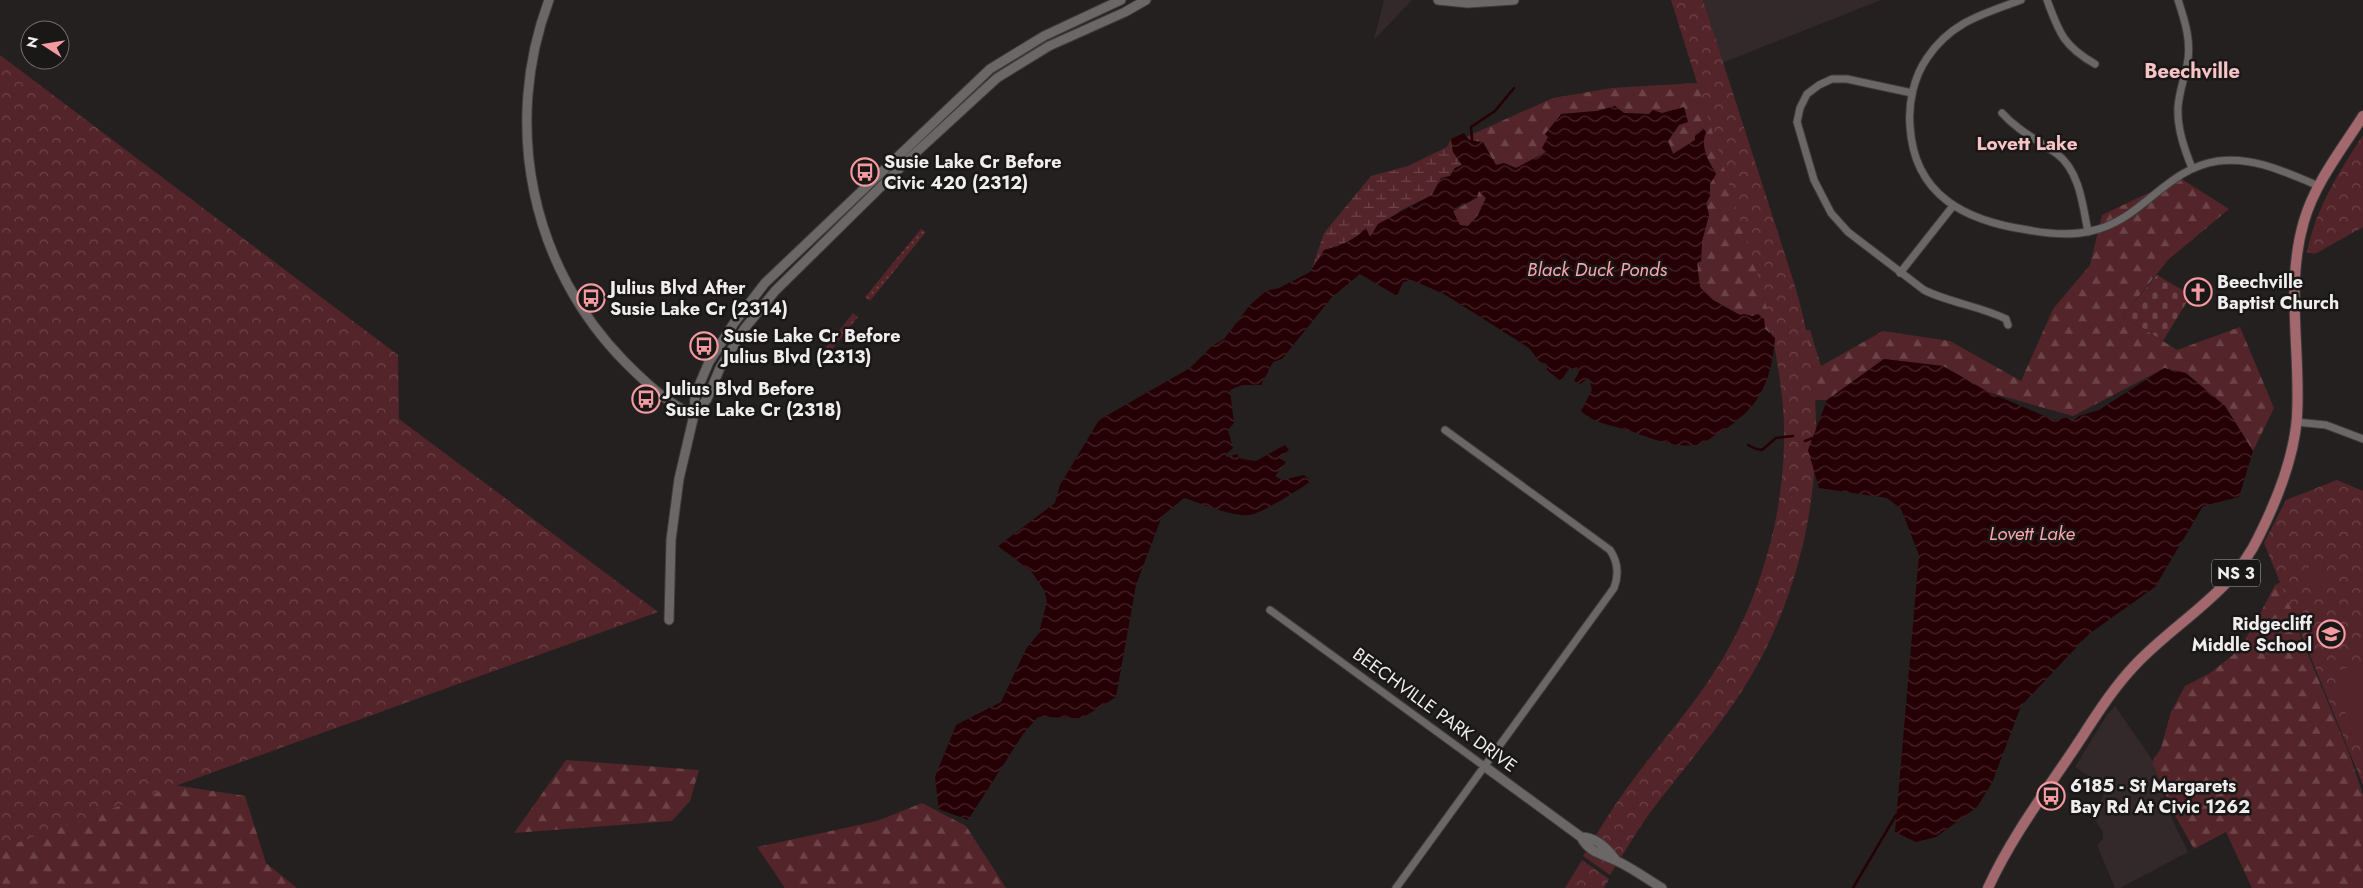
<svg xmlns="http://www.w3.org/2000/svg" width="2363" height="888" font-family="Jost,sans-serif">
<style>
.built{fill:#33292a}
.grass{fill:url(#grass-dots)}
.forest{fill:url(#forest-firs)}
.wetland{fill:url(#wetland-marsh)}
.cemetery{fill:url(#cemetery-stones)}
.park{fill:url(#park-crowns)}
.garden{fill:#532429}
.water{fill:url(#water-waves);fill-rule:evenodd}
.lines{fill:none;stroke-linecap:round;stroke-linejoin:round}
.stream{stroke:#250004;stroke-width:2.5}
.minor-casing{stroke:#3f3c3c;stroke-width:9}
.tertiary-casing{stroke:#3f3c3c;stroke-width:11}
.primary-casing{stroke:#3f3c3c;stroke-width:12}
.minor{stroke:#6b6767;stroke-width:7}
.tertiary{stroke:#6b6767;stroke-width:9}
.primary{stroke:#a3686e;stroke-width:10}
.labels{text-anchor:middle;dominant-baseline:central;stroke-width:5;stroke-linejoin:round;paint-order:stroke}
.shield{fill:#1a1717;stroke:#afadad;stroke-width:1}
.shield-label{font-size:16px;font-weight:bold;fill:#efeded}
.poi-label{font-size:18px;font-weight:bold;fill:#efeded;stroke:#1a1717;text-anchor:start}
.street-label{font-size:18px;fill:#efeded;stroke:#1a1717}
.neighbourhood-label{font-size:19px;font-weight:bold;fill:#f8c3c6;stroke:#1a1717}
.water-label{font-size:19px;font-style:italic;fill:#fca5ab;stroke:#1a1717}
.quarter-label{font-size:20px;font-weight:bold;fill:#f8c3c6;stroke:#1a1717}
</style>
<defs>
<pattern id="grass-dots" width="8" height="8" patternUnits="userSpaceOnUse" patternTransform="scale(1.25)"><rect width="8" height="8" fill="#532429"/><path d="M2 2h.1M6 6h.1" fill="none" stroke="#6c4448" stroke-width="1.8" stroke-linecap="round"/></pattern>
<pattern id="forest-firs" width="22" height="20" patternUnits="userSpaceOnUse" patternTransform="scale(1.25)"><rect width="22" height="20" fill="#532429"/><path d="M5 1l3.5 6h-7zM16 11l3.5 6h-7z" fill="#6c4448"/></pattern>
<pattern id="wetland-marsh" width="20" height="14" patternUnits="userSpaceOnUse" patternTransform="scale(1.25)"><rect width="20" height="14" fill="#532429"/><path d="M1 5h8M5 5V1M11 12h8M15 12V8" fill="none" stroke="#6c4448"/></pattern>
<pattern id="cemetery-stones" width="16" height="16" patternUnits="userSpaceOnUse" patternTransform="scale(1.25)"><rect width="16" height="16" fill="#532429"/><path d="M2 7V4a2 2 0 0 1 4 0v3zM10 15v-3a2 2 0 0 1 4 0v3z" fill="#6c4448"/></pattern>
<pattern id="park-crowns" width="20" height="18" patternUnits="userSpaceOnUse" patternTransform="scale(1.25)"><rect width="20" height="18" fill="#532429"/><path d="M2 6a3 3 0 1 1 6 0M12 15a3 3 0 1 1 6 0" fill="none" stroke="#6c4448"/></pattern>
<pattern id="water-waves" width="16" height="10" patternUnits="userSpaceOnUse" patternTransform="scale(1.25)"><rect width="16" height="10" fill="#250004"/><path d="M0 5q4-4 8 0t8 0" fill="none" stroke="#452629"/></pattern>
</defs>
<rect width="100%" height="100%" fill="#242020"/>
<!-- built -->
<path class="built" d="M1384,0H1412L1374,40Z
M1703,0H1881L1722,63Z
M2115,706L2151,758L2172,819L2188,852L2120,888H2115L2097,845L2103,839V832L2094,818L2106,788L2075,767L2107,715Z"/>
<!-- grass -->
<path class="grass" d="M921,229L926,232L870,301L865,297Z
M853,313L858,317L821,363L817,359Z"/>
<!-- forest -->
<path class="forest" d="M1697,83L1758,267L1776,328L1770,333L1765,329L1764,319L1744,314L1740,315L1713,300L1700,288L1697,263L1701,261L1702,241L1709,215L1706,204L1710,196V184L1716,174L1706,157L1703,140H1695L1673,154L1668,141L1679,125L1653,110L1650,114L1624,113L1615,106L1597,111L1561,114L1548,137L1546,152L1516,168L1504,163L1496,165L1490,155L1466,137L1553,98L1612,88Z
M2180,178L2229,209L2168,260L2123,316L2177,350L2240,327L2274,408L2253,451L2225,406L2165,368L2073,416L1988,392L1943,366L1884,359L1827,400H1806L1798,330H1810L1821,366L1883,331L1950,341L2021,381L2053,309L2090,265L2102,215Z
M1479,190L1486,198L1478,215L1468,227L1459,225L1453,211L1477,198Z
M0,419L116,776L245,796L266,863L297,888H0Z
M2287,579L2300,635L2349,753L2363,795V888H2252L2226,832L2194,849L2172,810L2152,762L2161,748L2171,712L2185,686L2210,673L2233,655L2252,629L2275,585Z
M566,760L699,770L690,801L672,821L514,833Z
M922,803L966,826L1006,888H785L757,847L877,821Z"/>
<!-- wetland -->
<path class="wetland" d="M1451,139L1453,152L1462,165L1455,168L1450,176L1441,178L1432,195L1401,210L1369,237L1366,228C1354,241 1341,245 1325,250L1312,268L1324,233L1371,176L1408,166L1447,147Z"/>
<!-- cemetery -->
<path class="cemetery" d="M2157,275L2191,295L2163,341L2123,316Z"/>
<!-- park -->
<path class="park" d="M1671,0H1703L1795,286C1836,423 1817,577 1738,697C1711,738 1678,775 1649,814C1635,834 1623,854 1610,875L1583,856C1596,835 1609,813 1624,792C1654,750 1689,712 1717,668C1766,591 1792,488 1782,397C1778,363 1772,330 1764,296Z
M0,55L398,355L399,419L658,612L0,849Z
M2363,135V227L2315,254L2307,252C2316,208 2339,172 2363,135Z
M2337,480L2363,491V785L2264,543L2286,500Z
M1582,860L1609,879L1604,888H1565Z"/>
<!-- garden -->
<path class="garden" d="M2310,558L2325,560L2322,587L2307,586Z
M2363,663V727L2351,730L2333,672Z"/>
<!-- water -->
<path class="water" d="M1615,106L1624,113L1649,114L1653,110L1662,113L1684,107L1688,122L1679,125L1668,141L1673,154L1695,140V136L1703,128L1706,132C1700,148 1708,160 1716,174L1710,184V196L1706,203L1709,215L1702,241L1701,261L1697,263L1700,287L1713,300L1740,315L1744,314L1752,316L1758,314L1764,319L1765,329L1775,338C1771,384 1758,411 1717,434C1711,438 1703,444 1697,445C1675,448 1650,438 1630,431C1613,425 1594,424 1581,411L1592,390L1589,378L1580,384L1574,381L1579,372L1577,367L1568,370L1561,381L1547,370V364L1540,362L1529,348L1444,294L1412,280L1403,282L1397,296L1360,274L1332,297L1282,359L1273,362L1261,385H1242L1230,390L1234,423L1228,430L1233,448L1225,455L1227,457L1237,454L1241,459L1256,461L1285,445L1289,450L1279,458L1286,462L1275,476L1282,480L1304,475L1311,481C1300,489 1261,514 1249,515C1232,517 1201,503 1184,498L1162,516L1136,585L1116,697L1082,718L1038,717L1023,734L968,820L939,809L935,777L956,725L1001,702L1026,649L1039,633L1047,601L1044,590L1031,571L998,546L1055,503L1060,485L1099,420L1190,368L1212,346L1224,339L1250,305L1266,291L1279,288L1310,272L1324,250C1341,245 1354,241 1366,228L1370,237L1378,224L1432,195L1441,178L1450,176L1455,168L1462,165L1453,152L1451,139L1464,133L1469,140L1483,142L1496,165L1504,163L1516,168L1546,152L1542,148L1548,137L1545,134L1561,114L1597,111ZM1479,191L1486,198L1478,215L1468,226L1460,225L1453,211L1477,197Z
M1884,359L1943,366L1988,392L2054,420L2070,417L2073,421L2079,416L2099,410L2164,368L2186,373L2225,406L2253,451L2239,497L2203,506L2155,587L2089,634L2021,706L1992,783L1977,807L1936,837L1916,842L1895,832L1919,555L1901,509L1887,498L1819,488L1808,450L1827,400Z"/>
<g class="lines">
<!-- stream -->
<path class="stream" d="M1472,140L1471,127L1495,111L1514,88
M1805,441L1813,438
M1748,445L1756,449L1762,450L1776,438L1793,436
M1853,888L1896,815"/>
<!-- minor casing -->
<g class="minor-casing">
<path id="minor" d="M2021,0C1983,14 1951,22 1927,58C1914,77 1908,103 1910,126C1914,196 1966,221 2028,230C2049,234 2070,236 2091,231C2143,220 2164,169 2218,161C2254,156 2287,173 2319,186
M2047,0C2059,32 2063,46 2095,64
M2178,0C2185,21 2192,43 2187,65C2184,79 2179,93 2178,107C2177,128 2184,148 2192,168
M1912,93L1847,79H1832L1819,85L1807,94L1800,108L1797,122L1814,180L1831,213L1848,232L1924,290C1950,303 1980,306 2006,319L2008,325
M2002,113C2018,131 2038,140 2057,154C2080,171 2083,207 2088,232
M1900,273L1953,206
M2296,422L2326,425L2363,439
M1270,610L1484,766
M1396,888L1614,588C1619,575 1618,562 1610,550L1445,430"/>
</g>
<!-- tertiary casing -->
<g class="tertiary-casing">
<path id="tertiary" d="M549,0C502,125 531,267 625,362C645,382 668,404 694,415
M1438,0L1468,3L1514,0
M694,415L707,399L720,368L745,328L775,291L911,157L997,78L1049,46L1125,12L1146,0
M669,620L671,540L679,479L694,415L695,395L709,362L734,323L765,283L990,69L1044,36L1121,0
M1484,766L1581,837C1589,853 1603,854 1617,861C1632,868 1647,879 1662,888
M1581,837C1596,837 1607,848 1615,859"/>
</g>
<!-- primary casing -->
<g class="primary-casing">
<path id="primary" d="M1988,888C2010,840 2041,798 2070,755C2091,724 2110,691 2136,664C2177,621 2233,592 2259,536C2277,500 2294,458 2297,417C2301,352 2285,285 2304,221C2315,183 2342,149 2363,116"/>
</g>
<!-- minor -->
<use href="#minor" class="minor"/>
<!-- tertiary -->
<use href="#tertiary" class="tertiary"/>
<!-- primary -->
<use href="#primary" class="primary"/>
</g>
<!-- icons -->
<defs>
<g id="bus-ring" transform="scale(1.4375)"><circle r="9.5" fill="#1a1717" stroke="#f49aa1" stroke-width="1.5"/><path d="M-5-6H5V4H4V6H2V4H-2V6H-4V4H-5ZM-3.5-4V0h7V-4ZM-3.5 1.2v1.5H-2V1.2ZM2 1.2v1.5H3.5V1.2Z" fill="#f49aa1"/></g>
<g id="church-ring" transform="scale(1.4375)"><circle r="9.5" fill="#1a1717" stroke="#f49aa1" stroke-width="1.5"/><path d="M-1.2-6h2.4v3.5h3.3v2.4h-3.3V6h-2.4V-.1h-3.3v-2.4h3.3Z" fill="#f49aa1"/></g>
<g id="school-ring" transform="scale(1.4375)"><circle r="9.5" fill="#1a1717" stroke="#f49aa1" stroke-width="1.5"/><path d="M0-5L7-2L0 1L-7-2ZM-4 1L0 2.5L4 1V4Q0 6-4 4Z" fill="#f49aa1"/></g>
</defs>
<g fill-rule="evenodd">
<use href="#bus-ring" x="865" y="172"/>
<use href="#church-ring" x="2198" y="292"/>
<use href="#bus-ring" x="591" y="298"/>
<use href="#bus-ring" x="704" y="346"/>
<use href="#bus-ring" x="646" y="399"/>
<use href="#school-ring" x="2331" y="634"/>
<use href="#bus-ring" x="2051" y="796"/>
</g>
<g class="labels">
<!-- shield labels -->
<rect class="shield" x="2212" y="559.5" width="48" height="27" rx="4"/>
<g class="shield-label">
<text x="2236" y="573">NS 3</text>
</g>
<!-- poi labels -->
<g class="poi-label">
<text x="884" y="162">Susie Lake Cr Before<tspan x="884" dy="21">Civic 420 (2312)</tspan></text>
<text x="2217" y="282">Beechville<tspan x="2217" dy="21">Baptist Church</tspan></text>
<text x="610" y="288">Julius Blvd After<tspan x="610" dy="21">Susie Lake Cr (2314)</tspan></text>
<text x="723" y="336">Susie Lake Cr Before<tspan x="723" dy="21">Julius Blvd (2313)</tspan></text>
<text x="665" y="389">Julius Blvd Before<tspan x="665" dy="21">Susie Lake Cr (2318)</tspan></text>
<text x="2312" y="624" text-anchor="end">Ridgecliff<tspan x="2312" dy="21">Middle School</tspan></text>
<text x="2070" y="786">6185 - St Margarets<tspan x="2070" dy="21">Bay Rd At Civic 1262</tspan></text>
</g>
<!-- street labels -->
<g class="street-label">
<text transform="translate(1435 710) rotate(36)">BEECHVILLE PARK DRIVE</text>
</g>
<!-- neighbourhood labels -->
<g class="neighbourhood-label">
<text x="2027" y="143">Lovett Lake</text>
</g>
<!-- water labels -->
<g class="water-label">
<text x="1597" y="269">Black Duck Ponds</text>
<text x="2032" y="533">Lovett Lake</text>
</g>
<!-- quarter labels -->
<g class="quarter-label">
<text x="2192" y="71">Beechville</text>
</g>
</g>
<!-- north arrow -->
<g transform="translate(45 45) rotate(282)"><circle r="24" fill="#1a1717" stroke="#6f6d6d"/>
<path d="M0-4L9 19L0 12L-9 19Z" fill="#f49aa1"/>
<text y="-8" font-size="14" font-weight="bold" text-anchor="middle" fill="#efeded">N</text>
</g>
</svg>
